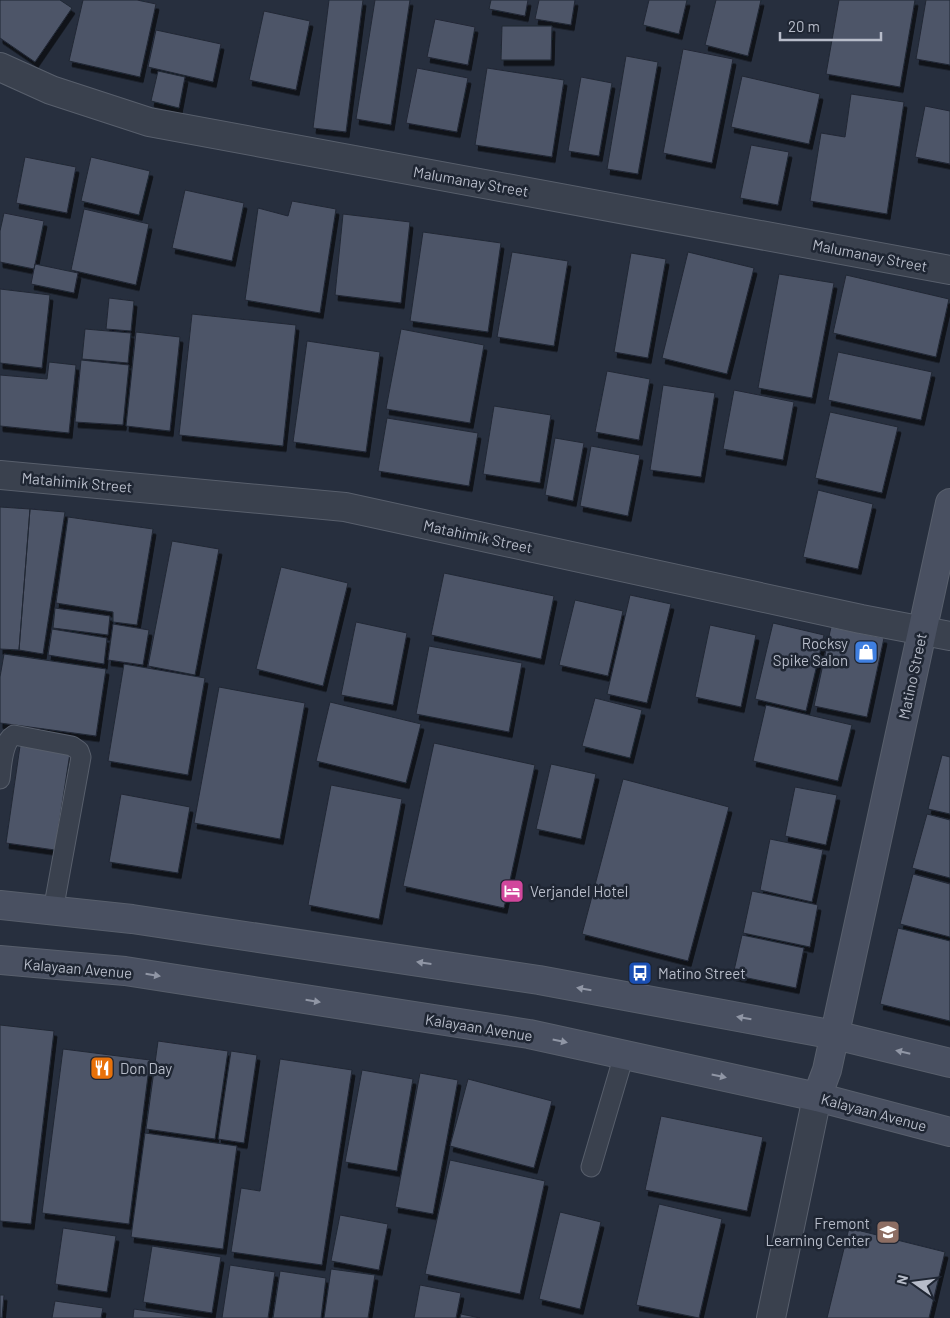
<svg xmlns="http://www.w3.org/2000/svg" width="950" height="1318" font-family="Barlow,sans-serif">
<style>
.building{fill:#4d5567;stroke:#212835;filter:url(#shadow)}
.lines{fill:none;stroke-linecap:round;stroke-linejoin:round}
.lane-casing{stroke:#585f6c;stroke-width:21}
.street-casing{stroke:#585f6c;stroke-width:30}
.secondary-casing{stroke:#585f6c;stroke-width:30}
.lane{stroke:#3a414e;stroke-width:19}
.street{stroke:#3a414e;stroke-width:28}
.secondary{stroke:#495061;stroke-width:28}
.oneway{fill:#9096a5}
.labels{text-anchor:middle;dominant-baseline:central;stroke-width:5;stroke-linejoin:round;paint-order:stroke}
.street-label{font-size:15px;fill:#b7bcc9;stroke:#1f2633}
.poi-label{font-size:15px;fill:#b7bcc9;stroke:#1f2633;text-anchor:start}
</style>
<defs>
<filter id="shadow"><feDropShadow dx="3" dy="5.5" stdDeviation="0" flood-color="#0009"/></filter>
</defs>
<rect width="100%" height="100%" fill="#272f3e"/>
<!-- building -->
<path class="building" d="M0,0H60L72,8L35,62L0,38Z
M83,0H137L156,4L140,77L69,61Z
M329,0H363L346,132L313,128Z
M375,0H410L391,125L356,119Z
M491,0H528L525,16L489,9Z
M539,0H575L571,25L535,19Z
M649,0H687L679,34L643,25Z
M716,0H761L748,56L705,45Z
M839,0H915L900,87L826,74Z
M926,0H950V65L916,59Z
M264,11L310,21L296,90L249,80Z
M435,19L475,27L468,65L427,57Z
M502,26H552L551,60H501Z
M156,30L221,44L213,82L148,67Z
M683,49L733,59L712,163L663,153Z
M626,56L658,62L638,174L607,169Z
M417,68L468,78L457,132L406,123Z
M487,68L564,80L552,157L475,145Z
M158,71L185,77L179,108L151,101Z
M742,76L820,94L809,144L731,127Z
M581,77L612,83L599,156L568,151Z
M851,94L904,102L887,214L810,201L821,133L845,137Z
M925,106L950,111V164L915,157Z
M751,145L789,152L778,205L740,198Z
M25,157L76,167L67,213L16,203Z
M91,157L150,171L139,215L81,201Z
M185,190L244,203L232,261L172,248Z
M292,201L336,209L320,313L245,300L258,208L288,216Z
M84,209L149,224L136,285L71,270Z
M4,213L44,221L34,269L0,262V231Z
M343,214L410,222L401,303L335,295Z
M423,232L501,243L488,332L410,321Z
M512,252L568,261L554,346L497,337Z
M688,252L754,268L727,374L662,358Z
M631,253L666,259L648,358L614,352Z
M35,264L78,273L74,293L31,284Z
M779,274L834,283L812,398L758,388Z
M846,275L949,299L936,357L833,333Z
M0,289L50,295L42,368L0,363Z
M109,298L134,301L131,331L106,329Z
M192,314L296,325L283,446L179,435Z
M85,329L131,333L128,363L82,359Z
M401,329L484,345L470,423L386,409Z
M136,332L180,337L170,431L126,426Z
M307,341L380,352L366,452L293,442Z
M838,352L932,372L921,420L828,400Z
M81,360L129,365L123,425L75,422Z
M49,362L76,365L69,433L0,426V375L47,379Z
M607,371L650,379L639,440L595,432Z
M663,385L715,393L701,477L650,470Z
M734,390L794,402L783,460L723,449Z
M494,406L551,415L540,483L483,474Z
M830,412L898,427L882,493L815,478Z
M387,418L478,433L469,486L378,471Z
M555,438L584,443L573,501L545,495Z
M591,446L640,455L628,516L580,506Z
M818,490L873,504L858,569L803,557Z
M0,507L30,509L19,650L0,649Z
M30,509L65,512L43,654L19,650Z
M68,517L153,529L137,625L113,622V612L56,603Z
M172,541L219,549L195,675L148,666Z
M281,567L348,583L323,686L256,669Z
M444,573L554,596L541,659L431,635Z
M630,595L671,604L647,703L607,694Z
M575,600L623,611L608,676L559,665Z
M55,608L110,616L108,635L53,628Z
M356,622L407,633L393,705L341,695Z
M773,623L824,635L806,711L755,699Z
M113,624L149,630L143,665L108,660Z
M710,625L756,635L741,707L695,697Z
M831,627L884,638L867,717L814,706Z
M52,629L107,638L104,664L48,655Z
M429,646L522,663L509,732L416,714Z
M4,654L106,669L96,736L0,723V677Z
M124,664L205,678L188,775L108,761Z
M219,687L305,703L280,839L194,823Z
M595,698L642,710L630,758L582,746Z
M330,702L421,724L406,783L316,761Z
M766,705L852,725L838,781L753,761Z
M434,743L535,765L504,908L403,886Z
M20,746L70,753L55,850L6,843Z
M942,755L950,757V814L928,809Z
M551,764L596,774L581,839L536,829Z
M623,779L729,807L688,961L582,934Z
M331,785L402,799L379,919L308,905Z
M795,787L837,795L826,845L785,836Z
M121,794L190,807L178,873L109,862Z
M927,814L950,820V878L912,868Z
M770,839L823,850L812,902L760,890Z
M913,874L950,884V937L900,924Z
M752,891L818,905L810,947L743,933Z
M898,928L950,941V1021L880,1004Z
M742,935L804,948L796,988L733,975Z
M0,1025L54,1031L31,1224L0,1221Z
M158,1041L228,1051L215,1139L146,1129Z
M63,1049L150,1060L129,1224L42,1213Z
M231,1051L257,1055L244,1143L218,1139Z
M280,1059L352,1070L322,1265L231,1252L241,1188L260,1191Z
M362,1070L413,1079L397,1171L345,1162Z
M420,1073L458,1080L433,1214L395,1207Z
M468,1079L552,1101L534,1168L450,1146Z
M661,1116L763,1137L747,1211L645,1190Z
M145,1133L237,1146L223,1249L131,1237Z
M450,1160L545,1181L520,1294L425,1274Z
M659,1204L722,1219L699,1318L636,1305Z
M560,1212L601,1222L580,1309L539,1299Z
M340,1215L388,1224L379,1270L331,1261Z
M63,1228L116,1236L107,1292L55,1284Z
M849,1228L945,1252L929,1318H827Z
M152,1246L221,1257L212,1313L143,1302Z
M230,1265L275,1272L268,1318H222Z
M331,1269L375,1275L368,1318H324Z
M280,1271L326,1278L321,1318H273Z
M420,1285L461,1293L456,1318H414Z
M0,1295H4L2,1318H0Z
M55,1301L103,1308L101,1318H52Z
M134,1309L196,1318H133Z
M461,1314L480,1318H460Z"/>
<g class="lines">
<!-- lane casing -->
<g class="lane-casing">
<path id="lane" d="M0,779C2,765 2,742 14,735L72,746L79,751L81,757L53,911
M591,1167L624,1055"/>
</g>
<!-- street casing -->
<g class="street-casing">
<path id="street" d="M0,67L51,90L149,122L950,270
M0,475L345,507L861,619L950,636
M771,1318L817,1097"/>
</g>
<!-- secondary casing -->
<g class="secondary-casing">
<path id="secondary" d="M0,905L132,919L539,980L835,1035L950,1063
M0,960L125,971L529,1034L817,1097L950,1132
M817,1097L827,1070L950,503"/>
</g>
<!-- lane -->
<use href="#lane" class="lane"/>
<!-- street -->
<use href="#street" class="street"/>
<!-- secondary -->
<use href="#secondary" class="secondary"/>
</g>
<!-- one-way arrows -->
<defs><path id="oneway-solid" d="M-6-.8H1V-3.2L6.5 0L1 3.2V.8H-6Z" transform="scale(1.25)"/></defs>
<g class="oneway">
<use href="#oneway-solid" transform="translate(424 963) rotate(-172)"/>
<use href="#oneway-solid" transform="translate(153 975) rotate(9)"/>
<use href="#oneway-solid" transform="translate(584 989) rotate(-170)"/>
<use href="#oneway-solid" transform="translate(313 1001) rotate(9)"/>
<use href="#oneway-solid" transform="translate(744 1018) rotate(-170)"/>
<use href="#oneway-solid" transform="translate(560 1041) rotate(12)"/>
<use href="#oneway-solid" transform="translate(903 1052) rotate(-167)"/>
<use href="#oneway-solid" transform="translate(719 1076) rotate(12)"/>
</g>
<!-- icons -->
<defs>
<g id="shop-square" transform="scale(1.25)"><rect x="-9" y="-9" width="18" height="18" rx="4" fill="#3f7fe0" stroke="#1f2633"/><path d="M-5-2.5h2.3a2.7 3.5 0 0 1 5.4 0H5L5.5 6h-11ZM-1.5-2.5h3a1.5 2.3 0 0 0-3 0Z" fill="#fff"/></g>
<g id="hotel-square" transform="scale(1.25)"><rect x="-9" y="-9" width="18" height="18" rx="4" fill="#d1479c" stroke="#1f2633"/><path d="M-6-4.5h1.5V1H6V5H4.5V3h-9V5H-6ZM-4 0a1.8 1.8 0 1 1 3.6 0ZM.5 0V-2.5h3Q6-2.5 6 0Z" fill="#fff"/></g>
<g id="bus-square" transform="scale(1.25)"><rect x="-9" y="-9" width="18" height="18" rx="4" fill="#1a4fb4" stroke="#1f2633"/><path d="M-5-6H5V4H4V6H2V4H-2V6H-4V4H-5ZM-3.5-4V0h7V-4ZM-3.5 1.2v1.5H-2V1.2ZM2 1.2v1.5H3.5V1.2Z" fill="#fff"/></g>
<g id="restaurant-square" transform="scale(1.25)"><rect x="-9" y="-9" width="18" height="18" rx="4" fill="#e8710a" stroke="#1f2633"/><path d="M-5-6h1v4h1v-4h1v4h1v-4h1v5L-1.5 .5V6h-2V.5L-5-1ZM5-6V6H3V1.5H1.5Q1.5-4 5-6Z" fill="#fff"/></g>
<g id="school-square" transform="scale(1.25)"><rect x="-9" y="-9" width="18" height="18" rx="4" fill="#8d6e63" stroke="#1f2633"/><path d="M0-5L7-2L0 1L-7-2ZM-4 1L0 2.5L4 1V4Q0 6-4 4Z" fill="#fff"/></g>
</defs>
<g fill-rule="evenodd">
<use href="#shop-square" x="866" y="652"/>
<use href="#hotel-square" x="512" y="891"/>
<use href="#bus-square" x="640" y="973"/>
<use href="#restaurant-square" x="102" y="1068"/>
<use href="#school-square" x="888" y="1232"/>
</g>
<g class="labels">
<!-- street labels -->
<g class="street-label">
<text transform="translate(471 181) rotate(10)">Malumanay Street</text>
<text transform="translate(870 255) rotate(11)">Malumanay Street</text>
<text transform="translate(77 482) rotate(5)">Matahimik Street</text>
<text transform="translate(478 536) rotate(12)">Matahimik Street</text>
<text transform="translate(912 676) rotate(-78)">Matino Street</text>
<text transform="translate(78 968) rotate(5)">Kalayaan Avenue</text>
<text transform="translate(479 1027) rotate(9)">Kalayaan Avenue</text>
<text transform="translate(874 1112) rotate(15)">Kalayaan Avenue</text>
</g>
<!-- poi labels -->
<g class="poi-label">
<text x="848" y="643" text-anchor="end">Rocksy<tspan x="848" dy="17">Spike Salon</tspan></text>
<text x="530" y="891">Verjandel Hotel</text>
<text x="658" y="973">Matino Street</text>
<text x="120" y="1068">Don Day</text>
<text x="870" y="1223" text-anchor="end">Fremont<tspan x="870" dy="17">Learning Center</tspan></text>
</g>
</g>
<!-- north arrow -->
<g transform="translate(915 1283) rotate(284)" stroke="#1f2633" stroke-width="4" paint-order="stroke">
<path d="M0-4L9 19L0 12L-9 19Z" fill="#b7bcc9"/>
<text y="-8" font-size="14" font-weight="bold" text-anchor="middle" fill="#b7bcc9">N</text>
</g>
<!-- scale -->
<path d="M780 32v8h101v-8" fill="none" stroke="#b7bcc9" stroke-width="2.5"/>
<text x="788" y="32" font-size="15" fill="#b7bcc9" stroke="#1f2633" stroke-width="4" paint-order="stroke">20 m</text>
</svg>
